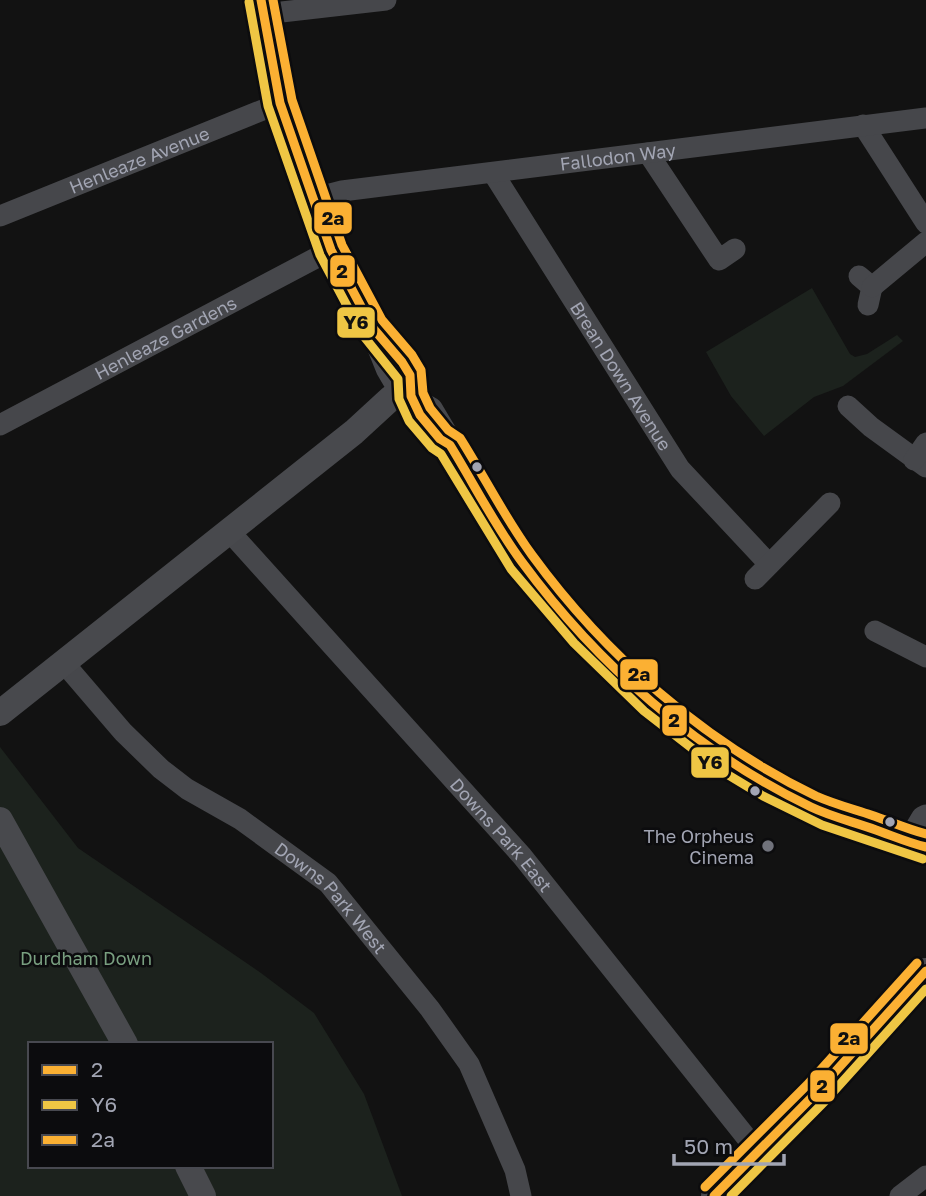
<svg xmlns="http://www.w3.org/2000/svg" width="926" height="1196" font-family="'Golos Text',sans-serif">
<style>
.green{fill:#1c221d;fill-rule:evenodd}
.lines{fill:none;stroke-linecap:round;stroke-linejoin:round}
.minor{stroke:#46474b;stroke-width:21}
.major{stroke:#48494d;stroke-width:26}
.bus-1-casing{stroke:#0c0c0e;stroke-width:14}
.bus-2-casing{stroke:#0c0c0e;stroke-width:14}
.bus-3-casing{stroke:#0c0c0e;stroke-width:14}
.bus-1{stroke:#fbb033;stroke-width:9}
.bus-2{stroke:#efc644;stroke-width:9}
.bus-3{stroke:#fbb033;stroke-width:9}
.bus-dot{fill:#a2a5b3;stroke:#0c0c0e;stroke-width:2.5}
.poi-dot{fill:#70727b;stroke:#0c0c0e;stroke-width:2.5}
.labels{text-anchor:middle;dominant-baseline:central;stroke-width:5;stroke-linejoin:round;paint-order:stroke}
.street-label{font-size:18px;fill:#a2a5b3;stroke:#0c0c0e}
.poi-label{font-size:18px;fill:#a2a5b3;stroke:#0c0c0e;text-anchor:end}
.park-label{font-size:18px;fill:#799f80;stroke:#0c0c0e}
.line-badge{stroke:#0c0c0e;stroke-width:2.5}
.pale-badge-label{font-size:19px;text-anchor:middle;font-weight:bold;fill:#111}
</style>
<rect width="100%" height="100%" fill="#121212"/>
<!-- green -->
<path class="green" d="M812,288L850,354L855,357L867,354L897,335L903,341L843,386L814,397L764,436L731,396L706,352Z
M0,747L78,848L261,973L314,1013L364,1094L402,1196H0ZM30,1044H271V1166H30Z"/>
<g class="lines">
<!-- minor -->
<g class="minor">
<path d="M264,14L386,0"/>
<path d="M863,125L926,223"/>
<path d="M648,153L719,260L735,249"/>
<path id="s1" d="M493,173L680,469L769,564"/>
<path id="s2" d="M311,199L342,191L926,118"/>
<path id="s3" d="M0,216L280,103"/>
<path d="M859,276L872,287L868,305"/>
<path d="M872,287L926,242"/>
<path d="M411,396L432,408L448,435L450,445L521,561C598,662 695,753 811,807C832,817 854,822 876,830C893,836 909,843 926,847"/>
<path d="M848,406L871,427L926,467"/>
<path id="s4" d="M0,425L331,250"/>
<path d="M914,460L926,443"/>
<path id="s5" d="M229,531L522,856L758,1152"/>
<path d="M755,579L830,503"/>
<path d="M875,631L926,657"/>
<path id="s6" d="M63,662L123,732L161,769L187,789L240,819L328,883L430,1009L469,1064L515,1170L521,1196"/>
<path d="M907,842L922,817L926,815"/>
<path d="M900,1196L926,1176"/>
</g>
<!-- major -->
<path class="major" d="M261,0L280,103L311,199L331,250L372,327L389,369L396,381L411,396
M0,713L354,432L391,398L411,396
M0,820L125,1044
M188,1166L203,1196
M714,1196L816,1093L926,971"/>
<!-- bus-1 casing -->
<g class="bus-1-casing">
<path id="bus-1" d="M261,0L280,103L331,250L372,327L402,362L410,375L411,396L420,415L440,439L450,445C474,484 495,526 522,562C597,664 697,752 811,807C832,817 854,822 876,830C893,836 909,843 926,847
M714,1196L816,1093L926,971"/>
</g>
<!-- bus-2 casing -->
<g class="bus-2-casing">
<path id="bus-2" d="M249,2L268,106L320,255L362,334L398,379L399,399L409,421L432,448L441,454L511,569L574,643L644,711L720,770L763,796L822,825L923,859
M731,1196L825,1101L926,989"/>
</g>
<!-- bus-3 casing -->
<g class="bus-3-casing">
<path id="bus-3" d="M273,0L292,100L342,245L382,320L412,355L421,370L423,393L430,408L448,430L460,438C484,476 505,518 532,555C605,655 704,742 816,796C834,804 853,809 871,815C889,821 907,829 926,834
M705,1187L807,1085L917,963"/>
</g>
<!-- bus-1 -->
<use href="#bus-1" class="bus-1"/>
<!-- bus-2 -->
<use href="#bus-2" class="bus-2"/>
<!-- bus-3 -->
<use href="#bus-3" class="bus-3"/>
</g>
<!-- markers -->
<g class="bus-dot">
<circle cx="477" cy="467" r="6"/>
<circle cx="755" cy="791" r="6"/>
<circle cx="890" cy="822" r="6"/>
</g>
<circle class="poi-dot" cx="768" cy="846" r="7"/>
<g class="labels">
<!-- street labels -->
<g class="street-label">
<text stroke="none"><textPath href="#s2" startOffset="310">Fallodon Way</textPath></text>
<text stroke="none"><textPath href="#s3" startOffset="150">Henleaze Avenue</textPath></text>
<text stroke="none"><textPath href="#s4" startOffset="187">Henleaze Gardens</textPath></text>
<text stroke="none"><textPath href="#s1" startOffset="240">Brean Down Avenue</textPath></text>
<text stroke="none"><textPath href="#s5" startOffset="408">Downs Park East</textPath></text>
<text stroke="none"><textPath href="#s6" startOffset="360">Downs Park West</textPath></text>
</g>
<!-- poi labels -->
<g class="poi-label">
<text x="754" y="836">The Orpheus<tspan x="754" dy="21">Cinema</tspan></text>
</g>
<!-- park labels -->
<g class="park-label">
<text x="86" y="958">Durdham Down</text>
</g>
</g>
<g class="line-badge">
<rect x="313" y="201" width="40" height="34" rx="7" fill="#fbb033"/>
<rect x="329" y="254" width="27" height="34" rx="7" fill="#fbb033"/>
<rect x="336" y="306" width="40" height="33" rx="7" fill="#efc644"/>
<rect x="619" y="658" width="40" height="33" rx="7" fill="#fbb033"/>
<rect x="661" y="704" width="27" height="33" rx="7" fill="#fbb033"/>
<rect x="690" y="746" width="40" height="33" rx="7" fill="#efc644"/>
<rect x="829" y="1022" width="40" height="33" rx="7" fill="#fbb033"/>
<rect x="809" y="1069" width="27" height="34" rx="7" fill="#fbb033"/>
</g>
<g class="pale-badge-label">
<text x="333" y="225">2a</text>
<text x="342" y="278">2</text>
<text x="356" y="329">Y6</text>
<text x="639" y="681">2a</text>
<text x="674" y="727">2</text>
<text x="710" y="769">Y6</text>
<text x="849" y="1045">2a</text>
<text x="822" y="1093">2</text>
</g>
<!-- legend -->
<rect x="28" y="1042" width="245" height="126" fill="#0c0c0e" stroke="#484950" stroke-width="2"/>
<rect x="42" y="1065" width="35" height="10" fill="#fbb033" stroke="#484950" stroke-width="2"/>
<text x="91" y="1077" font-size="21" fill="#a2a5b3">2</text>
<rect x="42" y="1100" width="35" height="10" fill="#efc644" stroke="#484950" stroke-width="2"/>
<text x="91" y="1112" font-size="21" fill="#a2a5b3">Y6</text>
<rect x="42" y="1135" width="35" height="10" fill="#fbb033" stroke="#484950" stroke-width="2"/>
<text x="91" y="1147" font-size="21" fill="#a2a5b3">2a</text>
<!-- scale -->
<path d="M674 1154v10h110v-10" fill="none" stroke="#a2a5b3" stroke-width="3.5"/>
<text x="684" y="1154" font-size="21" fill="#a2a5b3" stroke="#0c0c0e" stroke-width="5" paint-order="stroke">50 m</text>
</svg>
